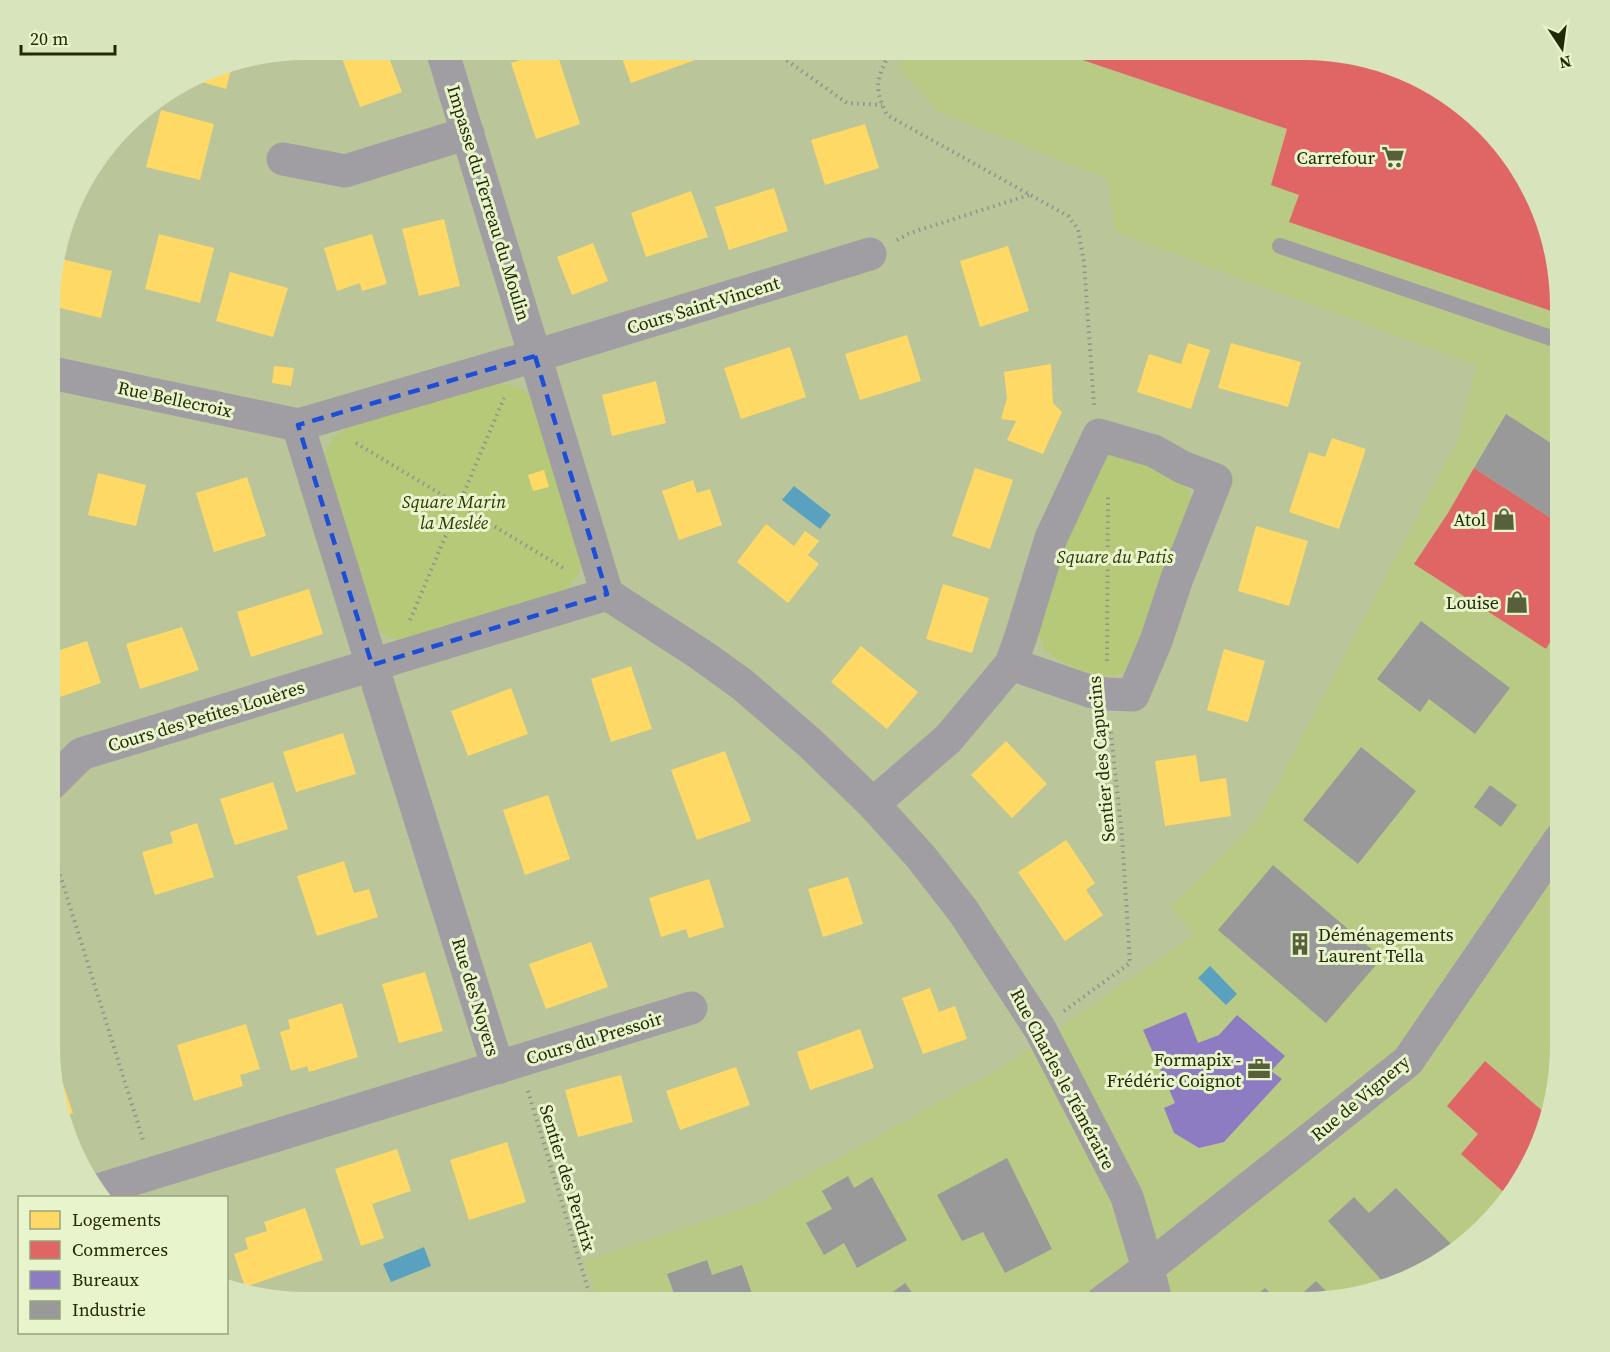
<svg xmlns="http://www.w3.org/2000/svg" width="1610" height="1352" font-family="'Source Serif 4',serif">
<style>
.built{fill:#b9ca85}
.green{fill:#b6c979}
.water{fill:#5aa1bf}
.homes{fill:#ffd966}
.shops{fill:#e06666}
.offices{fill:#8e7cc3}
.industry{fill:#999}
.lines{fill:none;stroke-linecap:round;stroke-linejoin:round}
.path{stroke:#90928b;stroke-width:4;stroke-dasharray:1.5 4.5;stroke-linecap:butt}
.lane{stroke:#a09ea2;stroke-width:16}
.street{stroke:#a09ea2;stroke-width:33}
.marked{fill:none;stroke:#1d4ed8;stroke-width:4.5;stroke-dasharray:12 8;stroke-linejoin:round}
.labels{text-anchor:middle;dominant-baseline:central;stroke-width:6;stroke-linejoin:round;paint-order:stroke}
.poi-label{font-size:18px;fill:#222907;stroke:#e8f4cb;text-anchor:end}
.street-label{font-size:18px;fill:#222907;stroke:#e8f4cb}
.park-label{font-size:18px;font-style:italic;fill:#2d3700;stroke:#e8f4cb}
</style>
<rect width="100%" height="100%" fill="#bac599"/>
<!-- built -->
<path class="built" d="M907,50H1320L1402,69L1485,125L1541,208L1560,306V1063L1534,1159L1485,1227L1402,1283L1304,1302H598L584,1261L754,1205L1004,1066L1195,934L1170,908L1261,815L1459,437L1476,365L1115,232L1108,179L939,112L898,68Z"/>
<!-- green -->
<path class="green" d="M495,384C510,383 521,387 532,398L582,561L579,574L566,590L404,640L390,638L375,627L324,456C329,442 336,433 349,427Z
M1121,449L1178,472L1190,493L1193,522L1136,660L1124,673L1110,676L1082,671L1056,659L1043,647L1038,633L1047,569L1095,458Z"/>
<!-- water -->
<path class="water" d="M794,486L831,515L820,529L782,500Z
M1210,966L1237,994L1226,1005L1198,978Z
M424,1247L431,1266L391,1282L383,1264Z"/>
<!-- homes -->
<path class="homes" d="M339,50H386L402,92L360,107Z
M552,50H556L580,124L536,139L511,63Z
M619,50H698L701,58L631,83Z
M233,62L226,89L195,80L223,63Z
M161,110L214,124L200,180L146,167Z
M865,124L879,168L825,185L811,140Z
M774,188L788,231L729,250L715,207Z
M691,191L708,237L646,257L631,213Z
M444,219L460,286L419,296L402,229Z
M159,234L214,248L200,303L145,289Z
M372,234L387,284L362,291L360,283L337,291L324,248Z
M593,243L608,281L572,295L557,257Z
M1008,246L1029,311L980,327L960,261Z
M57,258L112,271L101,318L52,306V273Z
M230,272L288,288L273,337L216,321Z
M907,335L921,381L860,400L845,354Z
M1188,343L1210,350L1191,409L1137,392L1149,354L1181,364Z
M1231,343L1301,362L1288,407L1218,388Z
M790,347L806,397L741,419L724,368Z
M1051,364L1053,403L1062,412L1043,454L1007,440L1016,421L1001,419L1007,398L1004,372Z
M274,366L294,368L291,386L272,383Z
M656,381L666,423L612,436L602,395Z
M1332,438L1366,449L1339,529L1289,512L1309,452L1325,457Z
M975,468L1013,480L990,549L952,536Z
M544,470L549,487L533,491L528,475Z
M98,473L146,485L136,526L88,515Z
M247,477L266,536L214,552L196,493Z
M693,480L697,493L710,489L722,525L679,540L662,491Z
M766,524L794,546L805,531L819,541L808,555L819,564L788,603L737,562Z
M1256,526L1308,541L1289,606L1238,591Z
M943,584L989,598L972,653L926,639Z
M309,589L323,634L251,657L237,612Z
M182,627L199,670L140,689L126,644Z
M87,641L101,683L51,700V653Z
M861,646L918,692L887,729L831,682Z
M1224,649L1265,661L1248,722L1207,710Z
M631,666L652,729L611,742L591,679Z
M511,688L528,734L468,756L451,711Z
M343,733L356,774L296,792L283,752Z
M1006,741L1047,784L1012,818L971,775Z
M725,751L751,821L697,840L671,770Z
M1196,755L1200,782L1226,778L1231,816L1165,826L1155,761Z
M273,782L288,829L235,845L220,799Z
M548,795L570,859L525,875L503,810Z
M197,823L214,877L155,895L142,852L173,843L170,832Z
M1066,840L1095,883L1086,890L1103,915L1065,941L1018,872Z
M344,861L354,893L369,889L378,917L317,936L297,876Z
M848,877L863,924L823,937L808,889Z
M709,879L724,927L689,938L686,929L661,937L649,898Z
M591,942L608,987L546,1009L529,964Z
M425,972L443,1031L399,1043L382,984Z
M930,988L939,1012L955,1006L967,1039L923,1054L902,998Z
M342,1003L358,1057L309,1072L307,1066L291,1071L280,1032L290,1029L288,1020Z
M246,1024L260,1069L240,1075L243,1086L194,1101L177,1045Z
M860,1029L874,1068L810,1090L797,1052Z
M736,1067L750,1105L680,1130L666,1091Z
M60,1075L73,1113L64,1116L54,1077Z
M621,1075L633,1122L578,1137L565,1090Z
M507,1142L526,1202L469,1220L450,1160Z
M397,1149L411,1191L372,1204L384,1238L361,1246L335,1169Z
M305,1208L323,1260L245,1287L234,1254L248,1249L245,1238L267,1231L264,1222Z"/>
<!-- shops -->
<path class="shops" d="M1053,50H1320L1402,69L1485,125L1541,208L1560,314L1289,222L1299,195L1271,185L1287,129Z
M1474,468L1560,524V625L1546,649L1414,564L1448,513Z
M1485,1061L1546,1114L1534,1159L1508,1196L1461,1154L1478,1134L1447,1106Z"/>
<!-- offices -->
<path class="offices" d="M1186,1012L1198,1043L1219,1035L1237,1015L1285,1056L1271,1071L1282,1079L1224,1142L1199,1148L1174,1133L1164,1108L1175,1103L1143,1030Z"/>
<!-- industry -->
<path class="industry" d="M1506,414L1560,449V524L1474,468Z
M1421,621L1510,688L1475,734L1429,699L1420,712L1377,679Z
M1361,747L1416,791L1358,864L1303,820Z
M1490,785L1517,805L1501,827L1474,807Z
M1273,865L1382,958L1326,1023L1218,930Z
M1560,945V981L1552,976L1554,949Z
M1007,1158L1052,1249L1005,1273L983,1232L962,1241L937,1195Z
M848,1176L854,1188L872,1177L907,1240L857,1268L844,1243L824,1255L806,1223L832,1209L822,1191Z
M1396,1188L1455,1248L1402,1283L1387,1286L1328,1221L1354,1197L1369,1213Z
M707,1260L712,1275L742,1265L755,1302H677L667,1274Z
M1316,1281L1332,1297L1304,1302H1293Z
M905,1283L919,1302H879Z
M1265,1288L1277,1299L1274,1302H1250Z"/>
<g class="lines">
<!-- path -->
<path class="path" d="M772,50L847,103L882,105
M891,50C878,77 872,86 887,115L1068,216L1078,229L1084,262L1094,405
M897,240L910,233L1029,195
M356,443L565,569
M410,620L504,398
M1107,661L1108,494
M51,846L144,1143
M1064,1011L1130,963L1122,836L1110,725
M528,1091L592,1302"/>
<!-- lane -->
<path class="lane" d="M1280,246L1560,341"/>
<!-- street -->
<path class="street" d="M442,50L535,356L870,254
M283,159L345,171L468,133
M535,356L607,594L372,665L298,425Z
M52,373L298,425
M1099,435L1154,451L1182,467L1216,480L1176,581L1156,641L1133,695L1106,694L1089,691L1011,664L1021,636L1051,538Z
M607,594L700,654L743,685L810,743L873,804L921,857L963,911L1040,1029L1127,1197L1148,1268L1156,1302
M51,784L81,754L372,665L498,1068
M873,804L948,739L1011,664
M98,1190L691,1008
M1102,1302L1148,1268L1408,1061L1560,839"/>
</g>
<!-- marked area -->
<path class="marked" d="M535,356L607,594L372,665L298,425Z"/>
<!-- icons -->
<defs>
<g id="supermarket-bare" transform="scale(1.8)"><path d="M-6-5.5h2.5l.6 2H6L4.5 2H-2.5L-4.4-4H-6ZM-1.5 3.2a1.3 1.3 0 1 0 .1 0ZM3 3.2a1.3 1.3 0 1 0 .1 0Z" fill="#57603a" stroke="#e8f4cb" stroke-width="2.5" paint-order="stroke"/></g>
<g id="shop-bare" transform="scale(1.8)"><path d="M-5-2.5h2.3a2.7 3.5 0 0 1 5.4 0H5L5.5 6h-11ZM-1.5-2.5h3a1.5 2.3 0 0 0-3 0Z" fill="#57603a" stroke="#e8f4cb" stroke-width="2.5" paint-order="stroke"/></g>
<g id="building-bare" transform="scale(1.8)"><path d="M-4-6H4V6H1V3H-1V6H-4ZM-2.5-4.3h1.7v1.8h-1.7ZM.8-4.3h1.7v1.8H.8ZM-2.5-1h1.7V.8h-1.7ZM.8-1h1.7V.8H.8Z" fill="#57603a" stroke="#e8f4cb" stroke-width="2.5" paint-order="stroke"/></g>
<g id="office-bare" transform="scale(1.8)"><path d="M-6-3h4V-5.5h4V-3h4V5H-6ZM-1-4.5V-3h2v-1.5ZM-6 0V1H6V0Z" fill="#57603a" stroke="#e8f4cb" stroke-width="2.5" paint-order="stroke"/></g>
</defs>
<g fill-rule="evenodd">
<use href="#supermarket-bare" x="1393" y="157"/>
<use href="#shop-bare" x="1504" y="519"/>
<use href="#shop-bare" x="1517" y="602"/>
<use href="#building-bare" x="1300" y="944"/>
<use href="#office-bare" x="1259" y="1069"/>
</g>
<g class="labels">
<!-- poi labels -->
<g class="poi-label">
<text x="1375" y="157">Carrefour</text>
<text x="1486" y="519">Atol</text>
<text x="1499" y="602">Louise</text>
<text x="1318" y="934" text-anchor="start">Déménagements<tspan x="1318" dy="21">Laurent Tella</tspan></text>
<text x="1241" y="1059">Formapix -<tspan x="1241" dy="21">Frédéric Coignot</tspan></text>
</g>
<!-- street labels -->
<g class="street-label">
<text transform="translate(489 203) rotate(73)">Impasse du Terreau du Moulin</text>
<text transform="translate(703 305) rotate(-17)">Cours Saint-Vincent</text>
<text transform="translate(175 399) rotate(12)">Rue Bellecroix</text>
<text transform="translate(206 716) rotate(-17)">Cours des Petites Louères</text>
<text transform="translate(1101 759) rotate(-95)">Sentier des Capucins</text>
<text transform="translate(476 997) rotate(73)">Rue des Noyers</text>
<text transform="translate(594 1038) rotate(-17)">Cours du Pressoir</text>
<text transform="translate(1063 1079) rotate(62)">Rue Charles le Téméraire</text>
<text transform="translate(1360 1098) rotate(-40)">Rue de Vignery</text>
<text transform="translate(568 1178) rotate(73)">Sentier des Perdrix</text>
</g>
<!-- park labels -->
<g class="park-label">
<text x="454" y="501">Square Marin<tspan x="454" dy="21">la Meslée</tspan></text>
<text x="1115" y="556">Square du Patis</text>
</g>
</g>
<!-- crop -->
<path d="M0 0H1610V1352H0ZM306 60H1304A246 246 0 0 1 1550 306V1046A246 246 0 0 1 1304 1292H306A246 246 0 0 1 60 1046V306A246 246 0 0 1 306 60Z" fill="#d8e4bb" fill-rule="evenodd"/>
<!-- legend -->
<rect x="18" y="1196" width="210" height="138" fill="#e8f4cb" stroke="#99a37d" stroke-width="1.5"/>
<rect x="30" y="1211" width="30" height="18" fill="#ffd966" stroke="#99a37d" stroke-width="1.5"/>
<text x="72" y="1226" font-size="18" fill="#222907">Logements</text>
<rect x="30" y="1241" width="30" height="18" fill="#e06666" stroke="#99a37d" stroke-width="1.5"/>
<text x="72" y="1256" font-size="18" fill="#222907">Commerces</text>
<rect x="30" y="1271" width="30" height="18" fill="#8e7cc3" stroke="#99a37d" stroke-width="1.5"/>
<text x="72" y="1286" font-size="18" fill="#222907">Bureaux</text>
<rect x="30" y="1301" width="30" height="18" fill="#999999" stroke="#99a37d" stroke-width="1.5"/>
<text x="72" y="1316" font-size="18" fill="#222907">Industrie</text>
<!-- north arrow -->
<g transform="translate(1562 48) rotate(167)" stroke="#e8f4cb" stroke-width="4.5" paint-order="stroke">
<path d="M0-4.5L10 22L0 15L-10 22Z" fill="#222907"/>
<text y="-9" font-size="16" font-weight="bold" text-anchor="middle" fill="#222907">N</text>
</g>
<!-- scale -->
<path d="M21 45v9h94v-9" fill="none" stroke="#222907" stroke-width="3"/>
<text x="30" y="45" font-size="18" fill="#222907" stroke="#e8f4cb" stroke-width="4.5" paint-order="stroke">20 m</text>
</svg>
